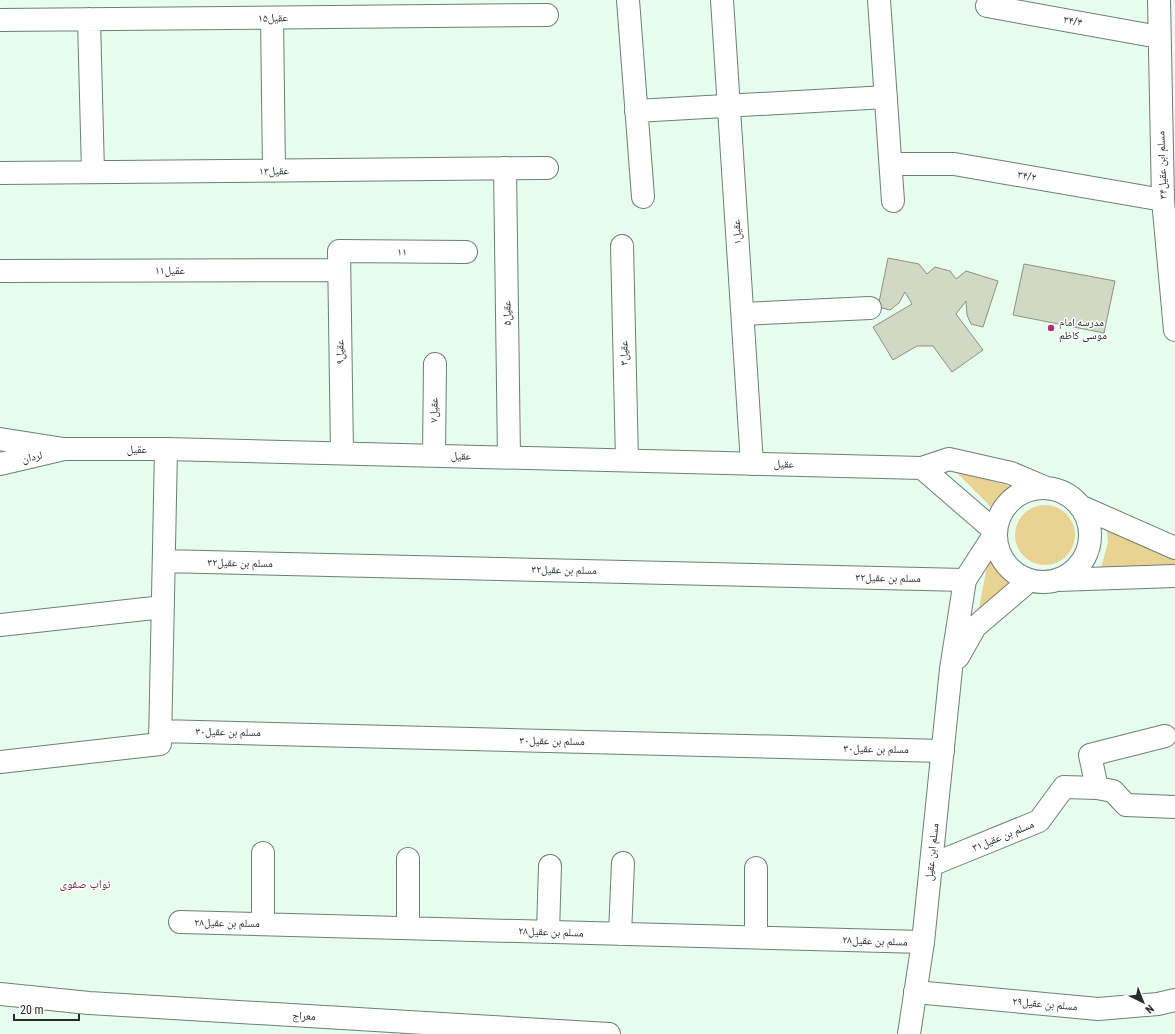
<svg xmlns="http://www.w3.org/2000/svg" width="1175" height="1034" font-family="'Roboto Condensed','Noto Naskh Arabic',sans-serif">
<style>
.green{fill:#e8d393}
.building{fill:#d1d9c4;stroke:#8a927e}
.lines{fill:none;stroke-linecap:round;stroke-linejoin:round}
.minor-casing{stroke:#6c7f73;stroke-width:24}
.tertiary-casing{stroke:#6c7f73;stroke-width:24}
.minor{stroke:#fff;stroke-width:22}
.tertiary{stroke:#fff;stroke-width:22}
.poi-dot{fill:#b32c6f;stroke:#fff;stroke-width:1.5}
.labels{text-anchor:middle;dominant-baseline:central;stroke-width:3;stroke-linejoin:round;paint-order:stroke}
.street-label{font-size:11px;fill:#252d28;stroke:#fff}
.poi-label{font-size:11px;fill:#252d28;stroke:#fff;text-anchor:start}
.neighbourhood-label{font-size:12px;fill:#6f2d4a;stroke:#fff}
</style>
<rect width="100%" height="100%" fill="#e7fdee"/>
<!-- green -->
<path class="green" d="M956,472L1015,487L1003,494L994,510Z
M1015 535a30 30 0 1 1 60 0a30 30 0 1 1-60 0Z
M1106,525L1175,554V568H1101L1108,542Z
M990,551L1002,573L1017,581L977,618Z"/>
<!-- building -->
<path class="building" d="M888,258L919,264L927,274L935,267L950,271L956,279L966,271L998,281L983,327L971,324L967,315L966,301L956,314L983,350L952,372L933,346H917L893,360L873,327L912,304L905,292L899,303L890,310L878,307Z
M1024,264L1115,281L1104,333L1013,315Z"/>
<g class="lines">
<!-- minor casing -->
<g class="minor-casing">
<path id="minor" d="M628,0L643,197
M722,0L752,464
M879,0L893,201
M1159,0L1163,200L1175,330
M987,6L1159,37
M272,18L274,171
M89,19L93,172
M0,20L547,15
M636,111L886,97
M891,164H954L1163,200
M505,168L509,457
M0,173L547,168
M622,246L627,460
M0,271L339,270
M743,314L870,308
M342,453L339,251L466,252
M434,455L435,364
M0,464L64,449
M164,561L965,580
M0,625L163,607
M160,731L943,751
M0,762L160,744L166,449
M1097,788L1090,755L1165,736
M931,865L1039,821L1064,787L1097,788L1113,791L1126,805L1175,807
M756,868V937
M180,922L923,942
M263,924V853
M408,928V859
M548,932L550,866
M620,934L623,863
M915,992L1098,1009L1158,1004L1175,1000"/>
</g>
<!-- tertiary casing -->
<g class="tertiary-casing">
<path id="tertiary" d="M0,439L64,449H166L922,468L949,459L1011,473L1044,487
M996 535a47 47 0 1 1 94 0a47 47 0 1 1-94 0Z
M1082,507L1175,548
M1057,580L1175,576
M958,657L975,627L1030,580
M0,994L89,1003L609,1034
M909,1034L923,942L951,669L965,580L996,532L922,468"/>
</g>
<!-- minor -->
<use href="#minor" class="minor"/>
<!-- tertiary -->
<use href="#tertiary" class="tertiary"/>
</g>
<!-- markers -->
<circle class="poi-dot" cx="1051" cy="328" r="4"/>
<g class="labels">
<!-- street labels -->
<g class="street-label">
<text transform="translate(273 18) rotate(-1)">عقیل۱۵</text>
<text transform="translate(1073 21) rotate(10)">۳۴/۴</text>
<text transform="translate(1162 165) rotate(-92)">مسلم ابن عقیل۳۴</text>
<text transform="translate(274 171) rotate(-1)">عقیل۱۳</text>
<text transform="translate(1027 176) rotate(10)">۳۴/۲</text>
<text transform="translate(737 232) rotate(-94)">عقیل۱</text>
<text transform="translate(402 252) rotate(1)">۱۱</text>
<text x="170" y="270">عقیل۱۱</text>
<text transform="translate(507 313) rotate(-91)">عقیل۵</text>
<text transform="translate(340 352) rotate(-91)">عقیل۹</text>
<text transform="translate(624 353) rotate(-91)">عقیل۳</text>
<text transform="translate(434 410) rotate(-89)">عقیل۷</text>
<text x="137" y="449">عقیل</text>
<text transform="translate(461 456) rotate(1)">عقیل</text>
<text transform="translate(32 457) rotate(-13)">لردان</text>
<text transform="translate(784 464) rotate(1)">عقیل</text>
<text transform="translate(240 563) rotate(1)">مسلم بن عقیل۳۲</text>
<text transform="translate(564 570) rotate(1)">مسلم بن عقیل۳۲</text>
<text transform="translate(888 578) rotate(1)">مسلم بن عقیل۳۲</text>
<text transform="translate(228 732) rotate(1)">مسلم بن عقیل۳۰</text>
<text transform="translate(552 741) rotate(1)">مسلم بن عقیل۳۰</text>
<text transform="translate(876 749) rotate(1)">مسلم بن عقیل۳۰</text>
<text transform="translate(1003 836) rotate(-22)">مسلم بن عقیل۳۱</text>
<text transform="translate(932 852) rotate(-84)">مسلم ابن عقیل</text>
<text transform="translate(227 923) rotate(1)">مسلم بن عقیل۲۸</text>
<text transform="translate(551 932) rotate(2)">مسلم بن عقیل۲۸</text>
<text transform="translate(875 941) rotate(2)">مسلم بن عقیل۲۸</text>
<text transform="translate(1045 1004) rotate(5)">مسلم بن عقیل۲۹</text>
<text transform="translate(304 1016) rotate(3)">معراج</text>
</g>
<!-- poi labels -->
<g class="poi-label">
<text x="1059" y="322">مدرسه امام<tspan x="1059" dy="13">موسی کاظم</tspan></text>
</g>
<!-- neighbourhood labels -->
<g class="neighbourhood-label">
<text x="85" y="884">نواب صفوی</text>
</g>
</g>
<!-- north arrow -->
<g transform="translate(1143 1002) rotate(137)" stroke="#ffffff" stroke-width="3" paint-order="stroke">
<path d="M0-3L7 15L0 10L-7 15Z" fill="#252d28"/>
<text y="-6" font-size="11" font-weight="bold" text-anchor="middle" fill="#252d28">N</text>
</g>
<!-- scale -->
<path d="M14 1014v6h65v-6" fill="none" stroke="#252d28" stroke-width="2"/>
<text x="20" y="1014" font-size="12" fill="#252d28" stroke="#ffffff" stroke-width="3" paint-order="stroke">20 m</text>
</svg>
